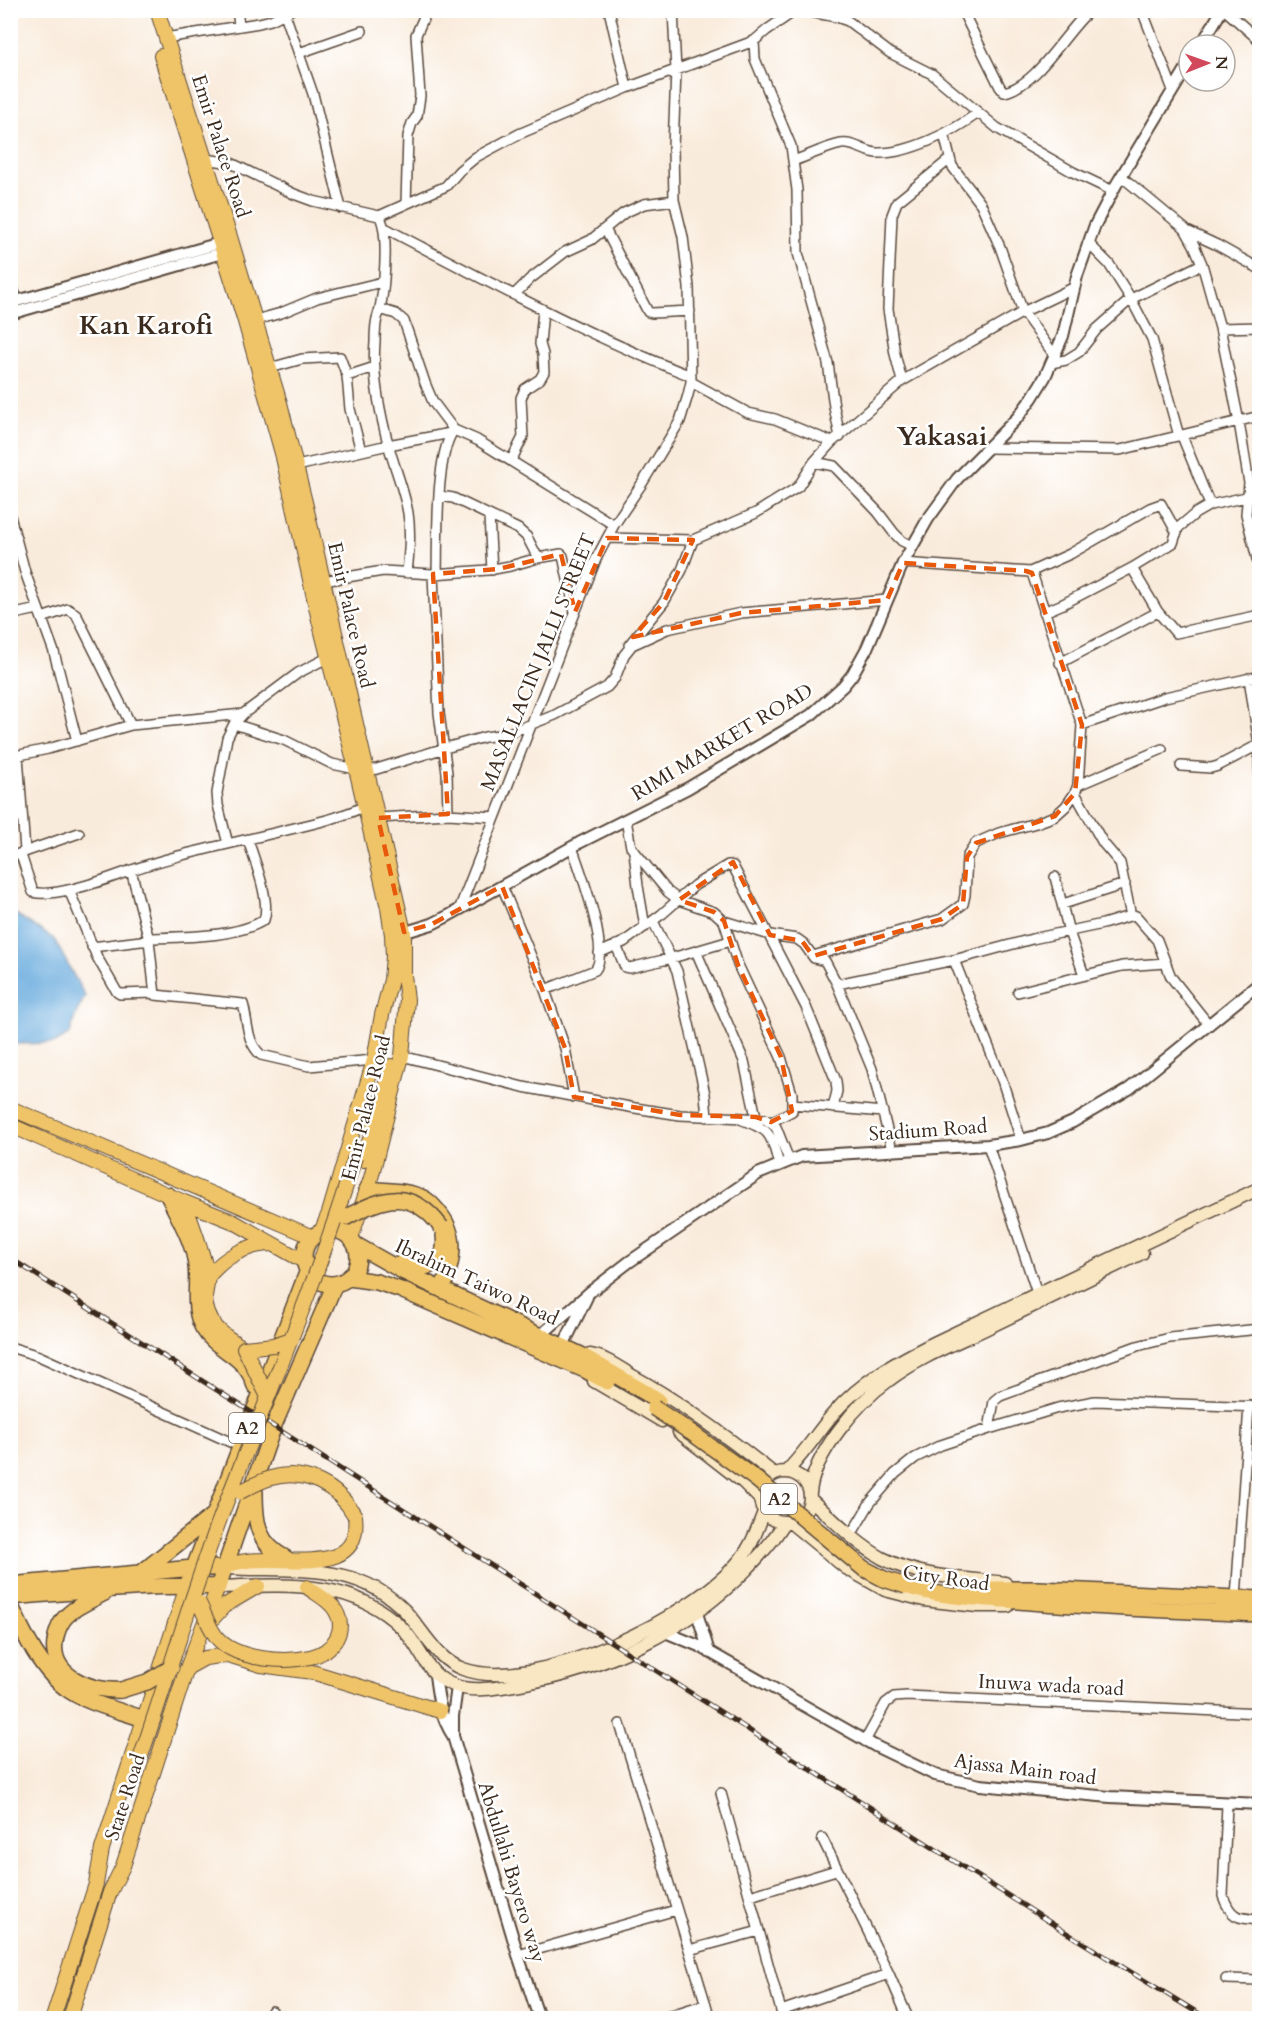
<svg xmlns="http://www.w3.org/2000/svg" width="1270" height="2029" font-family="Cardo,serif">
<style>
.water{fill:#68aadd;stroke:#526a7e;stroke-width:1.5}
.lines{fill:none;stroke-linecap:round;stroke-linejoin:round}
.minor-casing{stroke:#58473a;stroke-width:12}
.tertiary-casing{stroke:#58473a;stroke-width:14}
.secondary-casing{stroke:#58473a;stroke-width:15}
.primary-casing{stroke:#58473a;stroke-width:16}
.trunk-casing{stroke:#58473a;stroke-width:18}
.minor{stroke:#fff;stroke-width:9}
.tertiary{stroke:#fff;stroke-width:10}
.secondary{stroke:#f9e7c3;stroke-width:12}
.primary{stroke:#efc469;stroke-width:14}
.trunk{stroke:#efc469;stroke-width:15}
.rail-casing{stroke:#3b2a1e;stroke-width:5}
.rail{stroke:#fff;stroke-width:3;stroke-dasharray:9;stroke-linecap:butt}
.primary-bridge-casing{stroke:#58473a;stroke-width:16;stroke-linecap:butt}
.trunk-bridge-casing{stroke:#58473a;stroke-width:18;stroke-linecap:butt}
.primary-bridge{stroke:#efc469;stroke-width:14}
.trunk-bridge{stroke:#efc469;stroke-width:15}
.marked{fill:none;stroke:#e8590c;stroke-width:4.5;stroke-dasharray:12 8;stroke-linejoin:round}
.labels{text-anchor:middle;dominant-baseline:central;stroke-width:5;stroke-linejoin:round;paint-order:stroke}
.shield{fill:#fff;stroke:#766a62;stroke-width:1.5}
.shield-label{font-size:18px;font-weight:bold;fill:#3b2a1e}
.street-label{font-size:20px;fill:#3b2a1e;stroke:#fff}
.district-label{font-size:26px;font-weight:bold;fill:#3b2a1e;stroke:#fff}
</style>
<rect width="100%" height="100%" fill="#fff"/>
<filter id="ink" filterUnits="userSpaceOnUse"><feTurbulence type="fractalNoise" baseFrequency=".0167" numOctaves="2"/><feDisplacementMap in="SourceGraphic" scale="12" xChannelSelector="R" yChannelSelector="G"/><feConvolveMatrix kernelMatrix="1 2 1 2 8 2 1 2 1" color-interpolation-filters="sRGB"/></filter>
<filter id="wash" filterUnits="userSpaceOnUse"><feTurbulence type="fractalNoise" baseFrequency=".008" numOctaves="4" result="noise"/><feDisplacementMap in="SourceGraphic" scale="24" xChannelSelector="R" yChannelSelector="G"/><feGaussianBlur stdDeviation="1.35" result="paint"/><feColorMatrix in="noise" values="0 0 0 0 0 0 0 0 0 0 0 0 0 0 0 0 0 1.4 0 .05"/><feComposite in="paint" operator="in"/></filter>
<g filter="url(#wash)">
<rect width="100%" height="100%" fill="#f9ebdb"/>
<!-- water -->
<path class="water" d="M11,911L54,939L85,996L75,1016L70,1034L55,1043L11,1044Z"/>
</g>
<g filter="url(#ink)">
<g class="lines">
<!-- minor casing -->
<g class="minor-casing">
<path id="minor" d="M237,10L239,25
M609,10L627,88
M796,10L767,30L754,41L755,59L791,146L797,190L798,253L828,363L834,407L840,437
M799,10L837,17L848,21L890,53L932,74L997,128L1073,172L1113,191
M962,10L1000,87L1004,92C1038,85 1064,33 1090,10
M1142,10L1173,90
M1225,10L1260,41
M285,14L313,94L341,208
M165,38L259,23L271,20L291,10
M299,53L362,31
M944,134L952,166L981,204L1000,247L1023,312L1055,356
M201,161L206,159L231,163L294,194L313,201L379,216L446,186L459,171L476,157L519,134L627,88L754,41
M793,161C808,156 826,147 841,144C854,142 864,152 877,153C909,154 952,132 978,113
M1121,176L1185,229L1194,245L1202,264L1220,328L1239,422L1249,483L1246,514L1260,571
M406,204L408,136L412,123L417,116L420,96L416,35L427,10
M379,216C390,228 384,299 378,315C375,323 375,333 375,342C372,376 380,414 389,447C395,469 404,490 408,513C411,533 409,553 407,573
M385,228C485,280 586,335 691,376
M605,229L648,312L652,313L690,311
M1187,231L1217,245L1260,269
M1088,243L1109,264L1131,299L1152,339L1179,436
M10,278L17,301
M514,295L530,279L565,252L591,240L624,213L644,204L674,200
M380,309L396,314L404,321L425,383L433,402L454,430L477,440L614,525
M256,320L281,313L317,298L382,282
M1220,328L1260,327
M1051,363L1066,360L1079,352L1097,329L1131,299L1202,264
M270,368L302,359L340,357L347,376L350,409L361,451
M347,376L375,367
M902,381L895,354L888,309L892,215L897,202L950,159
M691,382L748,413L775,419L832,442
M1182,436L1210,505
M988,448L1120,450L1260,416
M511,461L523,437L521,398L525,389L540,379L544,372L543,354L540,344L543,310
M814,462L834,466L878,512L894,533L902,541L912,546
M297,466L388,445L451,433
M440,496L453,498L518,529L527,537L538,558
M10,516L25,572L54,652L77,741
M489,517L492,570
M607,538L693,540L756,513L798,487L814,462L832,442L902,381L1023,312L1075,287
M903,563L1030,572L1070,554L1150,508L1161,504L1177,533
M1132,568L1158,612L1176,633L1260,615
M433,574L439,713L447,773L448,814
M437,574C438,540 435,458 453,431
M323,581L383,571L433,574L488,570L510,566L538,558L561,554L563,556L575,612
M1044,612L1063,604L1132,568L1173,543L1178,528L1196,513L1210,505L1260,494
M10,615L38,609
M42,618L68,609L76,614L131,725
M629,645L664,602L682,570L693,540
M1060,663L1158,612
M1249,678L1258,738L1260,779
M234,724L284,740L332,764L356,769
M1082,725L1165,697L1260,676
M18,756L25,851
M10,757L48,749L131,725L243,714
M1181,766L1211,768L1218,766L1258,745
M367,772L445,748L485,737L506,734L555,715L607,687L615,678L624,655L632,645L667,629L741,613L887,600
M1078,785L1162,749
M1075,793L1103,843L1120,863L1131,916
M378,818L448,814L495,817
M626,820L631,847L668,892L679,900L714,912L724,921L738,965L781,1057L792,1094V1111L771,1122
M228,844L218,805L217,793L227,738L234,724L243,714L298,673L329,657
M634,852L638,886L645,927
M21,855L33,892C51,898 99,882 118,875C171,855 226,845 282,831C310,824 338,819 365,806
M10,857L79,833
M131,870L149,940L155,995L243,1004C248,1021 246,1042 261,1055L309,1066L374,1060
M1055,877L1069,932L1084,975
M502,886L545,990L565,1048L574,1097
M69,890L97,957L117,992L120,994L154,993
M1063,904L1125,884
M459,910L596,559L614,525L643,482L680,421L688,395L691,382L689,287L683,237L674,200L673,148L676,71L673,10
M653,921L677,971L705,1094L707,1117
M724,921L770,935L797,939L804,944L814,958L825,961L837,984L872,1069L892,1150
M148,938C181,937 236,938 264,920C271,901 254,859 248,840
M616,945L625,967L630,968L672,958L730,941
M92,947L149,940
M696,951L744,1061L756,1117
M599,953L624,942L662,914L695,885L728,865L733,866L806,1007L836,1081L837,1091L833,1108
M813,956L942,919L963,904L965,895L967,857L976,843L999,833L1036,823L1055,816L1066,806L1075,793L1078,785L1082,725L1032,573L1030,572
M954,960L1002,1080L1021,1140
M837,984L954,960L1032,939L1103,924L1133,915L1136,916L1157,940L1171,977L1209,1025
M545,990L595,970C611,951 580,870 572,847
M1018,992L1122,966L1166,963
M402,1056L523,1087L635,1108L680,1115L765,1119L776,1127L789,1160
M792,1104L883,1112
M740,1119C772,1131 770,1132 779,1165
M988,1145L1039,1299
M10,1347L39,1356L239,1446
M989,1429L994,1401L1000,1396L1137,1346L1170,1338L1260,1329
M851,1535L870,1503L895,1474L915,1458L941,1445L989,1429L1058,1408L1095,1401L1260,1407
M1236,1598L1249,1406
M620,1724L710,2018
M865,1741L886,1703L894,1697L907,1696L1260,1713
M721,1793L783,2018
M1227,1804L1223,1896C1231,1918 1237,1918 1260,1920
M822,1838L889,1974L908,2018
M750,1896L836,1870
M689,1950L759,1931
M518,1955L676,1910
M1226,1979L1260,1980
M781,2011L889,1974
M270,2018L272,2011
M662,2018L706,2004"/>
</g>
<!-- tertiary casing -->
<g class="tertiary-casing">
<path id="tertiary" d="M1201,45L1222,10
M10,303L227,241
M10,314L229,251
M399,934L432,924L448,916L579,843L688,788L811,715L843,686L852,675L867,648L903,563L928,519L957,479L1018,417L1032,398L1045,377L1063,336L1077,276L1095,225L1116,185L1189,64
M541,1335L590,1292L629,1262L758,1174L802,1156L988,1145L1021,1140L1048,1133L1073,1122L1129,1089L1260,983
M563,1346L587,1297
M697,1613L709,1652
M665,1632L699,1646L875,1746L935,1775L980,1785L1110,1797L1260,1804
M435,1675C438,1698 440,1716 453,1736L518,1955L539,2018
M453,1736V1716L457,1687"/>
</g>
<!-- secondary casing -->
<g class="secondary-casing">
<path id="secondary" d="M590,1355C604,1357 618,1367 631,1375C682,1403 729,1438 774,1474
M594,1381L662,1421
M679,1432L743,1482L759,1498
M760 1497a25 25 0 1 1 50 0a25 25 0 1 1-50 0Z
M786,1472C804,1454 817,1433 833,1414C861,1381 898,1361 936,1342L1260,1188
M810,1493C813,1454 858,1402 889,1380C918,1358 953,1344 985,1329C1038,1303 1090,1278 1142,1253
M810,1499C833,1519 855,1543 882,1558C920,1578 964,1578 1005,1583
M790,1522L846,1568L885,1590L924,1600L977,1606H1008
M227,1568C291,1572 357,1560 406,1612C424,1632 437,1660 463,1669C535,1695 694,1617 740,1560C752,1546 757,1529 764,1512
M218,1587C282,1585 352,1578 402,1628C423,1649 425,1676 456,1686C475,1693 501,1687 520,1684C605,1670 686,1631 747,1569C761,1554 774,1540 784,1523"/>
</g>
<!-- primary casing -->
<g class="primary-casing">
<path id="primary" d="M157,10L231,240L280,403L305,502L404,932V975L407,1000L402,1056L371,1178L351,1238
M161,56L244,318L282,453L319,620L358,777L388,908L392,935L393,956L391,980L382,1015L374,1060L329,1213L321,1232
M10,1108L313,1237
M10,1125L184,1202L234,1222L305,1262
M364,1160L391,1066
M184,1202C193,1226 202,1249 207,1273C209,1280 206,1288 205,1296C205,1323 223,1336 244,1348
M208,1277C224,1257 247,1244 273,1244
M224,1568C263,1544 363,1589 355,1516
M307,1587C315,1593 327,1599 333,1607C350,1629 333,1652 310,1657
M208,1624L224,1606L258,1586
M187,1668L205,1658L228,1655L261,1665L312,1672L440,1711
M53,2018L96,1884L102,1849L187,1586
M70,2018L110,1892L123,1866L187,1668L218,1587"/>
</g>
<!-- trunk casing -->
<g class="trunk-casing">
<path id="trunk" d="M367,1189C385,1191 406,1190 423,1198C430,1201 435,1208 440,1214C459,1238 452,1264 442,1290
M168,1195C177,1215 191,1237 195,1259C200,1282 191,1307 203,1328C217,1352 245,1353 255,1386
M304 1257a27 27 0 1 1 54 0a27 27 0 1 1-54 0Z
M356,1245L404,1272L581,1355L658,1400
M401,1263C425,1273 448,1265 444,1236
M349,1278L377,1282L401,1290L585,1370L607,1382
M255,1492C255,1523 257,1544 287,1559
M141,1573L211,1517
M10,1585L193,1568H224
M187,1586L308,1270
M906,1586C943,1598 980,1598 1018,1601C1098,1608 1179,1610 1260,1614
M990,1589H1039L1260,1599
M106,1592C92,1600 73,1607 63,1620C59,1626 56,1634 55,1642C50,1677 93,1692 121,1690
M10,1597C79,1592 149,1584 218,1587L274,1425L335,1284
M10,1604C23,1633 42,1673 70,1691C92,1705 119,1710 144,1719"/>
</g>
<!-- minor -->
<use href="#minor" class="minor"/>
<!-- tertiary -->
<use href="#tertiary" class="tertiary"/>
<!-- secondary -->
<use href="#secondary" class="secondary"/>
<!-- primary -->
<use href="#primary" class="primary"/>
<!-- trunk -->
<use href="#trunk" class="trunk"/>
<!-- rail casing -->
<g class="rail-casing">
<path id="rail" d="M10,1258L1062,1930L1206,2018"/>
</g>
<!-- rail -->
<use href="#rail" class="rail"/>
<!-- primary-bridge casing -->
<g class="primary-bridge-casing">
<path id="primary-bridge" d="M268,1397L244,1348L273,1345L292,1339
M240,1492C250,1487 260,1481 271,1478C305,1468 338,1486 355,1516
M199,1603C205,1615 210,1631 219,1640C239,1660 285,1663 310,1657
M140,1759C168,1678 191,1596 221,1516C267,1397 318,1280 355,1157"/>
</g>
<!-- trunk-bridge casing -->
<g class="trunk-bridge-casing">
<path id="trunk-bridge" d="M345,1218C383,1197 411,1187 441,1227
M654,1408L692,1433L757,1480L863,1568L884,1579L906,1586
M121,1690L147,1682L171,1668"/>
</g>
<!-- primary-bridge -->
<use href="#primary-bridge" class="primary-bridge"/>
<!-- trunk-bridge -->
<use href="#trunk-bridge" class="trunk-bridge"/>
</g>
</g>
<!-- marked area -->
<path class="marked" d="M607,538L693,540L664,602L633,637L741,613L887,600L903,563L1026,571L1032,573L1082,725L1075,793L1055,816L976,843L967,857L963,904L942,919L813,956L802,941L770,935L733,862L679,900L714,912L724,921L738,965L781,1057L792,1111L771,1122L756,1117L680,1115L574,1097L565,1048L502,886L432,924L404,932L378,818L448,814L433,574L498,569L561,554L575,612Z"/>
<g class="labels">
<!-- shield labels -->
<g class="shield">
<rect x="229" y="1413" width="36" height="30" rx="4.5"/>
<rect x="761" y="1484" width="36" height="30" rx="4.5"/>
</g>
<g class="shield-label">
<text x="247" y="1428">A2</text>
<text x="779" y="1499">A2</text>
</g>
<!-- street labels -->
<g class="street-label">
<text transform="translate(221 146) rotate(72)">Emir Palace Road</text>
<text transform="translate(351 615) rotate(77)">Emir Palace Road</text>
<text transform="translate(538 662) rotate(-68)">MASALLACIN JALLI STREET</text>
<text transform="translate(722 742) rotate(-31)">RIMI MARKET ROAD</text>
<text transform="translate(366 1108) rotate(-76)">Emir Palace Road</text>
<text transform="translate(928 1130) rotate(-4)">Stadium Road</text>
<text transform="translate(477 1282) rotate(25)">Ibrahim Taiwo Road</text>
<text transform="translate(946 1578) rotate(8)">City Road</text>
<text transform="translate(1051 1685) rotate(3)">Inuwa wada road</text>
<text transform="translate(1025 1769) rotate(7)">Ajassa Main road</text>
<text transform="translate(125 1797) rotate(-72)">State Road</text>
<text transform="translate(512 1872) rotate(73)">Abdullahi Bayero way</text>
</g>
<!-- district labels -->
<g class="district-label">
<text x="146" y="325">Kan Karofi</text>
<text x="942" y="436">Yakasai</text>
</g>
</g>
<!-- margin -->
<rect width="1270" height="2029" fill="none" stroke="#fff" stroke-width="36"/>
<!-- north arrow -->
<g transform="translate(1207 63) rotate(89)"><circle r="28" fill="#ffffff" stroke="#b1aaa5" stroke-width="1.5"/>
<path d="M0-4.5L10 22L0 15L-10 22Z" fill="#d1495b"/>
<text y="-9" font-size="16" font-weight="bold" text-anchor="middle" fill="#3b2a1e">N</text>
</g>
</svg>
